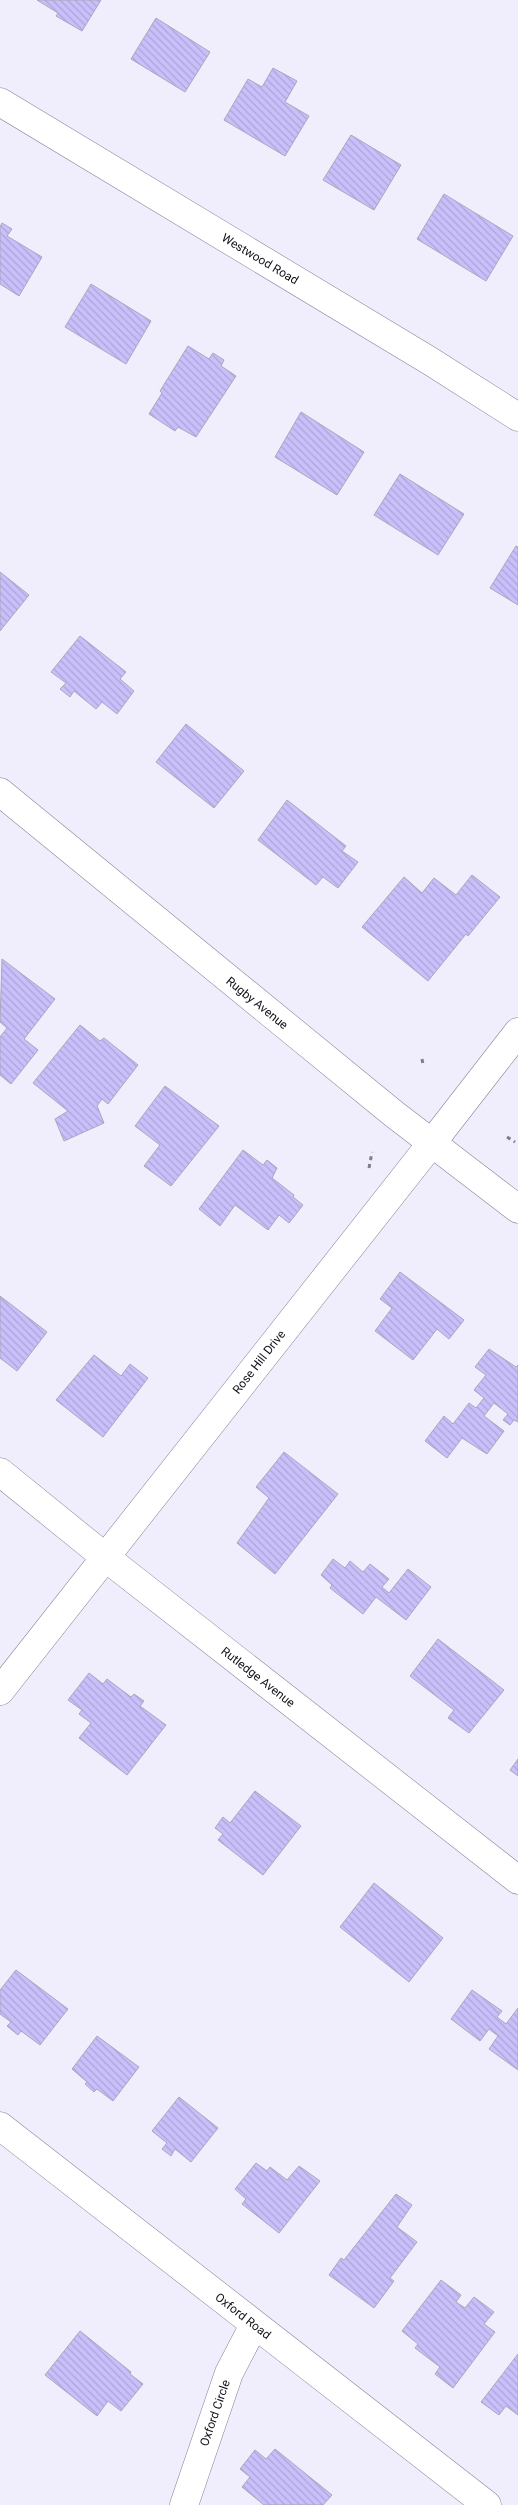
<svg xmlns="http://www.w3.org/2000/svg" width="518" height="2505" font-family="Roboto,sans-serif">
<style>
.building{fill:url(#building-back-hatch);stroke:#aaa7bc}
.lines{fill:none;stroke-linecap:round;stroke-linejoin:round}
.street-casing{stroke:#868398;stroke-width:29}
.secondary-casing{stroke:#868398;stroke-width:29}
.path{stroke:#807e89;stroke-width:3;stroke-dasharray:4 4;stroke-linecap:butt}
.street{stroke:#fff;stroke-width:28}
.secondary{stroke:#fff;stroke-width:28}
.labels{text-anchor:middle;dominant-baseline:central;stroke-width:5;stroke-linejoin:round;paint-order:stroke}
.street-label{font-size:12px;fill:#111018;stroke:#fff}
</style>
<defs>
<pattern id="building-back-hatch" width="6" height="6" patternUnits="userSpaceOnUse" patternTransform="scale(1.25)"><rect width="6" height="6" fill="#c9c0fb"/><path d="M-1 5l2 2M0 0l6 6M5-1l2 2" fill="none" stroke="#aca4d6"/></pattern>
</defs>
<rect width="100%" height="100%" fill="#f0eefc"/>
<!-- building -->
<path class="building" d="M37,0H101L82,31L56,16L58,13Z
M156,18L210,52L185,92L131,59Z
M273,68L297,81L285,102L309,116L285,156L224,120L248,79L262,87Z
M351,135L401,165L374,210L323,180Z
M444,194L513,236L486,281L417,239Z
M2,223L12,229L7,236L42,257L19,296L0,284V227Z
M91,284L151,321L126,364L65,327Z
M188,346L209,359L213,353L224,360L221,366L236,376L196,437L178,427L175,431L149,414L162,393L160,391Z
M301,412L364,452L337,495L275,457Z
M400,474L464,514L438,555L374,515Z
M516,546L518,547V605L490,588Z
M0,572L29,595L0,631Z
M80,636L126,672L120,679L134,691L117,714L102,702L96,709L74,691L70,697L60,689L66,683L51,672Z
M186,724L244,771L214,808L156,762Z
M287,800L346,846L342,851L358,862L338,888L323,877L316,885L258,840Z
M472,875L500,897L468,936L466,934L428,981L362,927L404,877L422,893L434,878L456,895Z
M2,959L55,999L24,1039L38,1050L11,1084L0,1075V1037L7,1028L0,1022Z
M80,1025L100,1041L104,1038L138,1065L108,1104L102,1099L97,1106L104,1123L64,1141L55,1119L68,1111L33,1083Z
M165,1086L219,1126L171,1186L144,1166L160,1145L135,1126Z
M243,1150L263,1165L267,1160L277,1168L272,1178L294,1195L293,1197L303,1205L289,1223L279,1215L268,1230L235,1205L220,1226L199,1209Z
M400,1272L464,1320L449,1339L437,1329L413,1360L375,1331L392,1308L380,1299Z
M0,1296L47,1332L17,1371L0,1358Z
M489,1349L516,1367L518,1365V1422L514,1420L510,1425L503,1420L508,1414L494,1403L484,1416L504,1431L487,1454L462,1438L447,1458L425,1441L444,1416L453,1424L469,1403L476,1408L484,1398L474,1390L486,1375L475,1367Z
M94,1355L121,1376L130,1364L148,1378L103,1437L56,1400Z
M284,1452L338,1494L275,1574L237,1543L269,1498L256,1487Z
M333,1559L345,1568L350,1561L363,1572L370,1564L389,1579L382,1587L389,1593L408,1569L431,1587L406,1620L376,1597L363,1614L330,1588L332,1585L321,1575Z
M438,1639L504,1690L469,1733L448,1718L454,1710L410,1676Z
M89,1673L103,1684L107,1679L131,1697L134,1694L144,1701L140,1706L166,1725L127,1775L79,1738L91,1723L79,1714L82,1710L68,1700Z
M518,1759V1776L510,1770Z
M255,1791L301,1826L263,1875L218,1840L223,1834L215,1828L223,1817L230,1823Z
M374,1883L443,1938L409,1982L340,1927Z
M16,1970L68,2009L40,2045L21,2031L18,2035L7,2026L11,2022L0,2014V1990Z
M472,1990L502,2011L497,2017L506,2024L518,2008V2070L489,2049L498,2036L489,2029L480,2041L451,2019Z
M97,2036L139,2067L113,2101L97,2089L94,2092L85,2084L87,2082L72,2069Z
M179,2097L218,2128L191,2162L175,2149L171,2156L162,2149L167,2143L152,2131Z
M256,2163L267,2171L270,2167L287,2180L299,2166L320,2181L279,2233L242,2204L246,2199L235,2189Z
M396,2194L412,2205L397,2227L417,2242L390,2278L394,2281L374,2308L329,2275L341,2258L344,2260Z
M441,2280L461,2295L456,2302L465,2308L474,2297L494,2312L484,2324L495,2332L453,2388L435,2374L440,2367L415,2348L418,2344L402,2331Z
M80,2331L131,2372L130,2374L143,2384L121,2411L108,2401L97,2416L45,2375Z
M518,2354V2415L506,2406L499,2415L481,2402Z
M275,2449L332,2495L323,2505H264L242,2487L250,2477L240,2469L255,2450L266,2459Z"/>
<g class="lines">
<!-- street casing -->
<g class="street-casing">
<path id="street" d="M0,102L430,361L518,417
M0,1472L105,1557L518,1880
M0,1691L431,1144
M0,2126L487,2505
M184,2505L229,2373L254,2325"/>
</g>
<!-- secondary casing -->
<g class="secondary-casing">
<path id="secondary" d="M0,792L394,1114L518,1209
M431,1144L518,1032"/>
</g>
<!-- path -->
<path class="path" d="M422,1059L423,1064
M507,1137L515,1142
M369,1168L372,1152"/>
<!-- street -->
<use href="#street" class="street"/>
<!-- secondary -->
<use href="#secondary" class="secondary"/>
</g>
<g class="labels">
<!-- street labels -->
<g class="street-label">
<text transform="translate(260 259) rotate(31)">Westwood Road</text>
<text transform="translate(257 1003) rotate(39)">Rugby Avenue</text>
<text transform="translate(259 1362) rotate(-52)">Rose Hill Drive</text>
<text transform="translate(258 1677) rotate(38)">Rutledge Avenue</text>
<text transform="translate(243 2316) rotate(38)">Oxford Road</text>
<text transform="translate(215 2413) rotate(-71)">Oxford Circle</text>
</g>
</g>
</svg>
